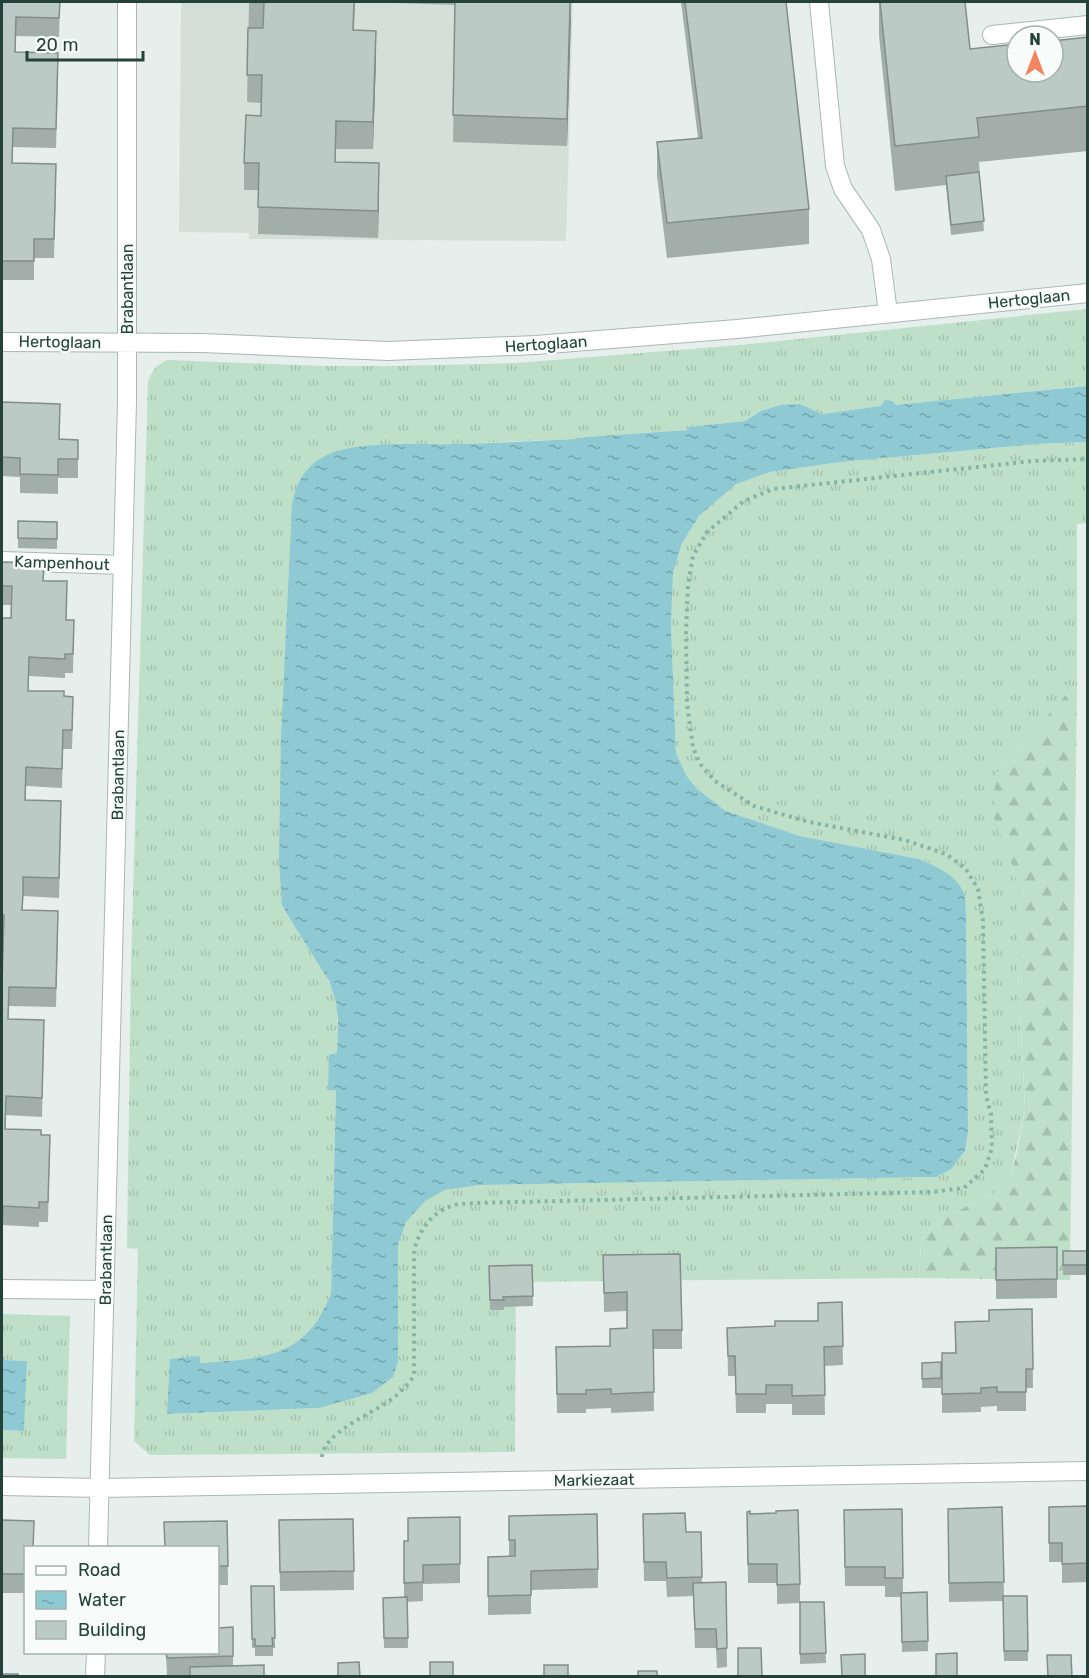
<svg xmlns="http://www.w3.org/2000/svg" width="1089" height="1678" font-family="Rubik,sans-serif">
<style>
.built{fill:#d4dfda}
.grass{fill:url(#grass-tufts)}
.forest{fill:url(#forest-firs)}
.water{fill:url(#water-ripples)}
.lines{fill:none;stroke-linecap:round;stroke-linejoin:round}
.minor-casing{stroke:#a8b8b2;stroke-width:20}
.path{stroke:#86b3a5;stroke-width:4;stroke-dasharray:3 4.5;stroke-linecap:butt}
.minor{stroke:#fff;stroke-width:18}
.wall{fill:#a1aea9}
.shaded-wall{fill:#838d89}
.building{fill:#bbcac4;stroke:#838d89;stroke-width:1.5}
.labels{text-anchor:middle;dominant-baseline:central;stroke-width:5;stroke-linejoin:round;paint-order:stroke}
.street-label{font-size:16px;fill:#24423a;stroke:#f7fbf9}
</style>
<defs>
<pattern id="grass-tufts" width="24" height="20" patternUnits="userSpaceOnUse" patternTransform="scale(1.5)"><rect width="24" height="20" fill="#bfe0c8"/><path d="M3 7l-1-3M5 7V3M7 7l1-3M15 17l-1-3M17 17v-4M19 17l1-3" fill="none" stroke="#a4c1ad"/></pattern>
<pattern id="forest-firs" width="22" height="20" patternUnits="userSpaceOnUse" patternTransform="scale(1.5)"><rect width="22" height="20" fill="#bfe0c8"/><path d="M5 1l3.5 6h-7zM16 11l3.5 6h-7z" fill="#a4c1ad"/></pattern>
<pattern id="water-ripples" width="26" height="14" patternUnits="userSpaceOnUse" patternTransform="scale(1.5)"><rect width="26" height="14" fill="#8ec9d4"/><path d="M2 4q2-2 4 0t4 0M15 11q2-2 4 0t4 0" fill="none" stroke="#74a5ad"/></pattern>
</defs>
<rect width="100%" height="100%" fill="#e6efeb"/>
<!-- built -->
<path class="built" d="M181,2L573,3L566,241L249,239V233L179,232Z"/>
<!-- grass -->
<path class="grass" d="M1087,309V386L896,405L891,401L881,406L822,414L800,404L780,405L761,411L745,421L689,427L688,430L585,437L574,439L458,444L381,445L352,449L282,907C299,933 329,971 336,1001C339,1018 337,1036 337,1053H330L329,1090H336L331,1293C306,1360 261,1358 200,1363V1356L167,1414L319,1408L398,1362V1245L406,1222L425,1200L445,1190L480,1185L936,1177L951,1168L965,1151L968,1132L966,914C955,882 953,871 919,859L800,836L726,811L696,788L686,775L676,753L671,625L673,573L682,543L699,516L736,483L770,472L841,462L1037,444L1087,442V523L1077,524V682L995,775L1008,852L1018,886V969L1025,1110L1010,1178L995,1193L967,1206L932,1226L921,1241L919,1278L516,1282L515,1452L150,1455L134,1441L138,1249L127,1248L131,963L148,380C153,370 157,364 168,360L323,366H394L516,363L740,345Z
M2,1314L70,1316L66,1459L2,1458V1430L24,1431L27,1361L2,1360Z"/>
<!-- forest -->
<path class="forest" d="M1077,682L1070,1280L919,1278L921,1241L932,1226L967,1206L995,1193L1010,1178L1016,1157L1025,1110L1018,969V886L1008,852L994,818L995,775Z"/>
<!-- water -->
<path class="water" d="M1087,386V442L1037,444L841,462L770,472L736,484L699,516L682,543L673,573L671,625L676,753L686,775L696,788L726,811L800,836L919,859C935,865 958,876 964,894C966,900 965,908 966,914L968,1132L965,1151L951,1169L936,1177L480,1185L445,1190L425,1201L406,1222L398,1245V1362L393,1377L372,1393L319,1408L167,1414L170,1359L200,1356V1363C261,1358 306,1360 331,1293L336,1090H328L329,1054L337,1053L338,1020L336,1001L329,981L282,906L279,859L281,738L292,505C296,482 306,465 327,455C358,440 424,445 459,444C497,443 536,441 574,439L585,437L688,430V427L745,421L761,411L780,405L800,404L822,414L881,406L885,400L892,401L896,405Z
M2,1360L27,1361L24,1431L2,1430Z"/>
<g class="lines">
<!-- minor casing -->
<g class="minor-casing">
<path id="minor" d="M819,2L835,166L843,189L871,230L881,259L888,313
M992,35L1088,25
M2,342L202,343L388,351L536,345L737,329L1088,293
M2,561L123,565
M2,1289L105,1290
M2,1486L100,1488L1088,1471
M98,1548L127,401V2
M95,1676L96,1652"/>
</g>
<!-- path -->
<path class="path" d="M322,1457C323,1434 370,1414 386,1403C397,1396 406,1387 414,1376V1252C418,1232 431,1212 452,1206C459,1203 468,1204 476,1203L932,1192L964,1188L985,1169L992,1148L991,1114L986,1096L983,921L978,889L966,869L946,854L905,840L809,822L754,806L715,781L701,765L693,748L687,703L686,633L688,585L693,556L707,532L744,501L773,489L1033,461L1088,459"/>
<!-- minor -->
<use href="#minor" class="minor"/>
</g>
<!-- wall -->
<path class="wall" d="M2,2H60L59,37L16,36V52L58,73L56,148L13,147V163L56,183L54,258H34V280H2Z
M249,2H355L354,30L376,58L373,149H336V162L379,191L378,238L258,234L259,190H244V163L261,116V103L247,102Z
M396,2H571L567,146L453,142L455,5L396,3Z
M681,2H786L809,209V244L667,258L657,176V142L698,138Z
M879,2H965L970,49L1088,37V151L979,162L984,231L951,235L946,185L895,191L879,36Z
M2,402L60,439L78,440V478H58V494L20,493V477L2,476Z
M18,521L57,522V549L18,548Z
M2,562L44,581L67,620H74L73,673H65V678L29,676L28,691L64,696L73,716L72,749H63L62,788L26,786V800L61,820L59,898L23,896V910L58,930L56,1007L9,1006L8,1019L44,1039L42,1117L6,1115V1129L41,1135H50L48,1222H39V1227L3,1225L2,1244V981L3,934H2V618H11L12,605H2Z
M1057,1247V1298L996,1299V1248Z
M1063,1251L1088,1265V1275H1063Z
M603,1255L682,1330V1349H653L654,1411L611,1413V1408L586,1409V1413H557L556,1347L610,1346L627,1328V1311L604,1312Z
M532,1265L533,1306L504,1307V1310H490L489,1266Z
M842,1302L843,1365L824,1366L825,1415H792V1404H766V1413H736L735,1376H728L727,1328L775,1326L818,1321Z
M1032,1309L1033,1388H1026V1411H997V1406L981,1407V1412L942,1413V1353H955V1322L989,1321Z
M941,1362V1388H922V1363Z
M1088,1506V1582L1062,1583V1562H1049V1507Z
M1002,1507L1004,1596H1027L1028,1661H1004L1003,1601L949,1602L948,1509Z
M902,1509L903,1593L927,1592L928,1651L902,1652L901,1597H885V1586H845L844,1510Z
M643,1514L686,1532H701L702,1583L726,1582L727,1667L717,1668L716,1648H695L693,1596L667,1597L666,1581H644Z
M750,1514L800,1584V1602H824L826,1663L800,1664V1603L777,1604V1583H748L747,1531Z
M509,1516L598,1569V1588L531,1590V1614L488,1615V1557L509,1556Z
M460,1517V1583L423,1584V1601L407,1602L408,1648H384L383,1598L404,1597V1541H408Z
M353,1519L354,1590L280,1591L279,1520Z
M2,1520L26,1548V1593H2Z
M227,1521L228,1585H218V1548Z
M251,1586H274L275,1648H273V1656H255V1648H252Z
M233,1627V1666L264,1677H167L166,1653H218Z"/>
<!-- shaded-wall -->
<path class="shaded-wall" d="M570,2L571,21L567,146V119Z
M376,31V58L373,149V122Z
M379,163V191L378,238V211Z"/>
<!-- building -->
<path class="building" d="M2,2H60L59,18L16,17L15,52L58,53L56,129L13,128L12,163L56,164L54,239H34V261H2Z
M249,2H354L353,30L376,31L373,122L336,121L335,162L379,163L378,211L258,207L259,163H244L246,115L261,116L262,75H247L248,28H263L264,2Z
M455,2H570L567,119L453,115Z
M685,2H786L809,209L667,223L657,142L702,138Z
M880,2H965L970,49L1017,44V72H1053V41L1088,37V106L977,118L979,137L895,146Z
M979,172L984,221L951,225L946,176Z
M2,402L60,404L59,439L78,440V459H58V475L20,474V458L2,457Z
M18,521L57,522V539L18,538Z
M2,562L44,563L43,581H67L66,620H74L73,654H65V659L29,657L28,691H64V696L73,697L72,730H63L62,769L26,767L25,800L61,801L59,878L23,877V894L22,910L58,911L56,988L9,987L8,1019L44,1020L42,1098L6,1096L5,1129L41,1130V1135H50L48,1202H39V1208L3,1206L2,1225V981L4,915H2V618H11L12,586H2Z
M1057,1247V1279L996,1280V1248Z
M1063,1251H1087L1088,1265H1063Z
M680,1254L682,1330H653L654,1392L611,1394V1389L586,1390V1394H557L556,1347L610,1346V1329L627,1328V1292L604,1293L603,1255Z
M532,1265L533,1296L503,1297L504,1300H490L489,1266Z
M842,1302L843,1346L824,1347L825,1395L792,1396V1385H766V1394H736L735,1356H728L727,1328L775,1326V1321H818V1303Z
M1032,1309L1033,1369H1026V1392H997V1387L981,1388V1393L942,1394V1353H956L955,1322L989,1321V1310Z
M941,1362V1378L922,1379V1363Z
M1088,1506V1563L1062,1564V1543H1049V1507Z
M1002,1507L1004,1582L949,1583L948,1509Z
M902,1509L903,1578H885V1567H845L844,1510Z
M798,1510L800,1584L777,1585V1564H748L747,1512L750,1511V1514L776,1513V1511Z
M685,1513L686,1532H701L702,1577L667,1578L666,1562H644L643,1514Z
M597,1514L598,1569L531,1571V1595L488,1596V1557L515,1556V1540H509V1516Z
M460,1517V1564L423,1565V1582L404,1583V1541H408V1518Z
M353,1519L354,1571L280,1572L279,1520Z
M2,1520L34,1521L33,1548H26V1574H2Z
M227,1521L228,1566H218V1548H165L164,1522Z
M726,1582L727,1648L717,1649L716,1629H695L693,1583Z
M251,1586H274L275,1638H272L273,1646H255V1639H252Z
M927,1592L928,1641L902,1642L901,1593Z
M1003,1596H1027L1028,1651H1004Z
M407,1597L408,1638H384L383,1598Z
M800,1602H824L826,1653L800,1654Z
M233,1627V1656L167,1658L166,1653H218V1628Z
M738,1648H761L762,1677H738Z
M957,1653V1677H936V1654Z
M865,1654V1677H842L841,1655Z
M1047,1655H1071L1072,1677H1048Z
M359,1662L360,1677H338V1663Z
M430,1662H453V1677H430Z
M264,1665V1677H190V1667Z
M544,1665H568V1677H544Z
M638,1671H657V1677H638Z
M2,1674H18V1677H2Z"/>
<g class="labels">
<!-- street labels -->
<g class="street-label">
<text transform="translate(127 289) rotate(-90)">Brabantlaan</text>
<text transform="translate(1029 299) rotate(-6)">Hertoglaan</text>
<text transform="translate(60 342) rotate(1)">Hertoglaan</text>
<text transform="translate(546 344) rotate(-4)">Hertoglaan</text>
<text transform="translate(62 563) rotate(2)">Kampenhout</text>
<text transform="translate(118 775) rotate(-89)">Brabantlaan</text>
<text transform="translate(106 1260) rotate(-89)">Brabantlaan</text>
<text transform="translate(594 1480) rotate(-1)">Markiezaat</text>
</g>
</g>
<!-- border -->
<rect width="1089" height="1678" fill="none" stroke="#24423a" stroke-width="6"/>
<!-- legend -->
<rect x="24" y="1546" width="195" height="108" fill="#f7fbf9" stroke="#a3b1ad" stroke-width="1.5"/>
<rect x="36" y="1566" width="30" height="9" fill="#ffffff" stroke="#a3b1ad" stroke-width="1.5"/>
<text x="78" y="1576" font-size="18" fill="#24423a">Road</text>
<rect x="36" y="1591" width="30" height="18" fill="url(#water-ripples)" stroke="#a3b1ad" stroke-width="1.5"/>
<text x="78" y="1606" font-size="18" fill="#24423a">Water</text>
<rect x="36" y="1621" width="30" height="18" fill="#bbcac4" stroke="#a3b1ad" stroke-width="1.5"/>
<text x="78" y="1636" font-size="18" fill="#24423a">Building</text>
<!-- north arrow -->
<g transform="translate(1035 54)"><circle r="28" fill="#f7fbf9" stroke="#a3b1ad" stroke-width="1.5"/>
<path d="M0-4.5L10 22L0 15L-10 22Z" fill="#f4845f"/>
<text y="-9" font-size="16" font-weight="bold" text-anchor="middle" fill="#24423a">N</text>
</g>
<!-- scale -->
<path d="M27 51v9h116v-9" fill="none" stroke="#24423a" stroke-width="3"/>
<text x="36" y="51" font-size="18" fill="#24423a" stroke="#f7fbf9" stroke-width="4.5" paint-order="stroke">20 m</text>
</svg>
